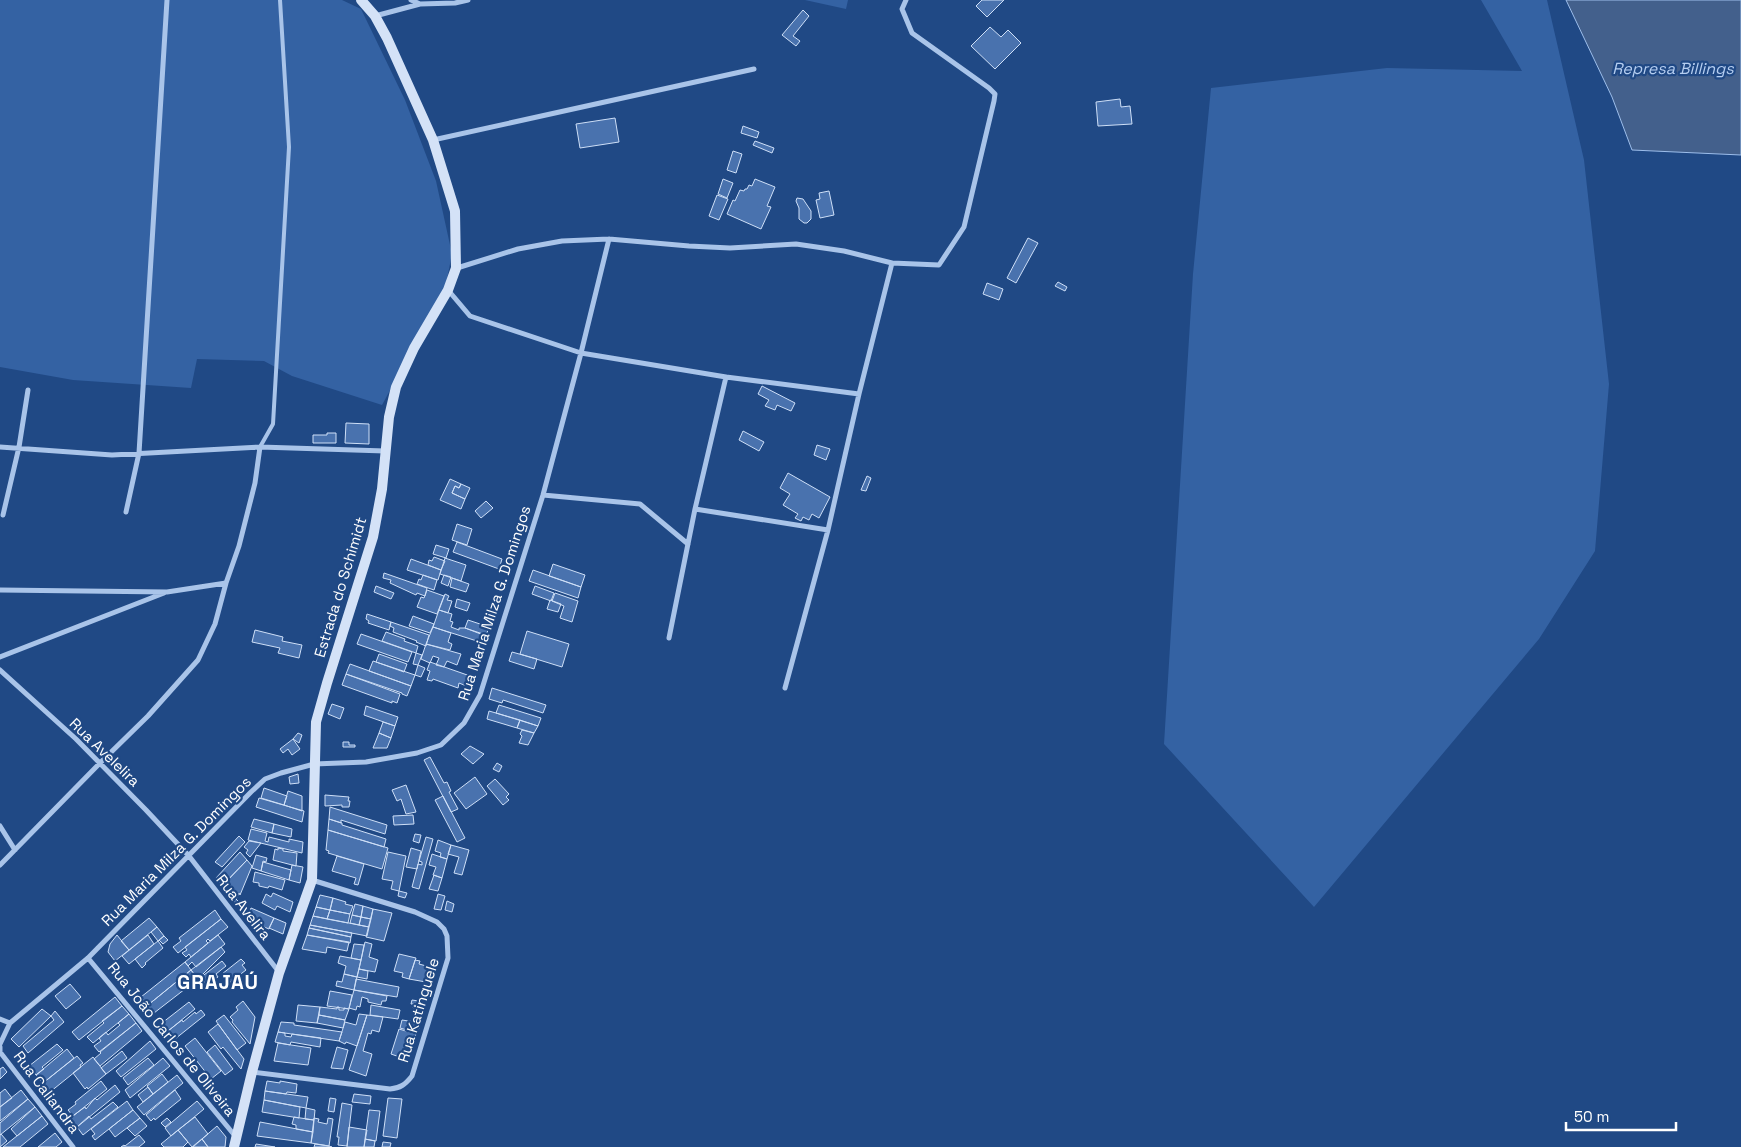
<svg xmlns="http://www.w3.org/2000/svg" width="1741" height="1147" font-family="'Space Grotesk',sans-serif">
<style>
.green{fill:#3462a3}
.water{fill:#43608c;stroke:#9dbeeb}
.building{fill:#4972ae;stroke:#cedff7}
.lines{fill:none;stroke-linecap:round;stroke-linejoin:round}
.lane{stroke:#a9c4e9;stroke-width:4}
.street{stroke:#a9c4e9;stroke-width:5}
.secondary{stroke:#d4e2f7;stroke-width:10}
.labels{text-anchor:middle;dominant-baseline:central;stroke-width:4.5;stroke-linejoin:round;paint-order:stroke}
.street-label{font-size:15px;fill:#fff;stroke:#204985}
.water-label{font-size:16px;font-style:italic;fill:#b5cef1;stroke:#204985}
.district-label{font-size:20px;font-weight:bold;letter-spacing:1px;fill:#fff;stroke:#204985}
</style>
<rect width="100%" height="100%" fill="#204985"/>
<!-- green -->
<path class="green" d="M0,0H342L361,9L405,100L436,181L452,254L445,289L382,405L292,376L264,361L197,359L191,388L73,380L0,367Z
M805,0H848L846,9Z
M1481,0H1547L1584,160L1609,384L1595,551L1539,639L1314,907L1164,744L1193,274L1211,88L1387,68L1522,71Z"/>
<!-- water -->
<path class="water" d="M1566,0H1741V155L1632,150L1612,97Z"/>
<!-- building -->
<path class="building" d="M982,0H1004L987,17L976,6Z
M803,10L809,16L793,36L800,41L796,46L782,35Z
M990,27L1001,37L1008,30L1021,43L995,69L971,46Z
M1120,99L1121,107L1130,106L1132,124L1098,126L1096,102Z
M615,118L619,142L580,148L576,124Z
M743,126L759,132L757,138L741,133Z
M755,141L774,148L772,153L753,145Z
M733,151L742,154L736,173L727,170Z
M723,179L733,183L727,198L718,194Z
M755,179L775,187L767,206L771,207L761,229L727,214L733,200L735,201L740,190L744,191L745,189H747L749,185L752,186Z
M829,191L834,215L820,218L816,200L820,199L819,193Z
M717,195L728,199L719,220L709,216Z
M797,198L803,199L811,211V219L807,223H804L799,219V208L796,201Z
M1028,238L1038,243L1016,283L1007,278Z
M1058,282L1067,287L1065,291L1055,286Z
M987,283L1003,289L999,300L983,294Z
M762,386L795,403L791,411L777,405L775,410L765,406L769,400L758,394Z
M346,423L369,424V444L345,443Z
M743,431L764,442L759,451L739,440Z
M327,433H336V443H313V435H327Z
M817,445L830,449L826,460L814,455Z
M788,473L830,497L819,518L812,514L809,520L803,517L801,521L795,518L798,514L783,505L790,494L780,488Z
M867,476L871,478L866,491L861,490Z
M450,479L461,484L459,488L455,486L452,493L465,499L461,509L440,500Z
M461,484L470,488L465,499L452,493L455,486L459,488Z
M486,501L493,508L481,518L475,511Z
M457,524L472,529L467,545L452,540Z
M457,542L502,559L499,569L453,552Z
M436,545L449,549L446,558L433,554Z
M434,557L445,561L441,570L428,565L429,560L432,561Z
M445,558L466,565L461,581L440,574Z
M411,559L441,570L438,580L407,570Z
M553,564L585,575L581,587L549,576Z
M533,570L581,587L578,598L529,581Z
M384,573L427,588L425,596L417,593L416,595L390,583L391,580L383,578Z
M423,575L437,580L434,590L417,584L419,579L421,580Z
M444,575L451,577L448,586L441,583Z
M452,578L469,584L466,592L450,587Z
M376,586L394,593L391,599L374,592Z
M535,586L554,593L551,601L532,594Z
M427,590L444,596L437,614L417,607L421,597L424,598Z
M555,593L578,601L572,622L560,618L564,606L552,601Z
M445,594L449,596L447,600L452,601L448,613L439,610Z
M457,599L470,603L467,611L455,607Z
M550,600L561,604L558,612L547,609Z
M439,610L452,614L450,621L453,622L451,627L459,630V628H465L483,634L480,642L433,627Z
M367,614L391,622L389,630L368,623L369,621L366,619Z
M413,616L434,624L430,633L409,626Z
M468,620L489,627L486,636L465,628Z
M391,622L429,635L426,646L416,642L417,641L393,632L394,628L390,626Z
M433,627L451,633L448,642L452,644L450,650L426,644Z
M255,630L283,637L282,641L302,645L299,658L278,653L280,648L252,642Z
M527,631L569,644L562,667L520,654Z
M386,632L405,639L404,641L418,646L416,653L382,641Z
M361,634L412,652L408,662L357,644Z
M426,644L461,654L457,665L447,661L444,667L436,665L439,658L433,656L430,663L421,659Z
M512,652L537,659L534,669L509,661Z
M416,653L422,655L418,665L413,664Z
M379,654L407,664L404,672L376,662Z
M373,661L415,675L411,686L369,671Z
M430,662L473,677L469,687L459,683L458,688L433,679L432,681L427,680L430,671L427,670Z
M350,664L411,686L407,696L402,694V693L346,674Z
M418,665L425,668L421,677L415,675Z
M346,674L400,694L397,703L392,701V703L342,685Z
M492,688L546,705L543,713L503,700L502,703L489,699Z
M332,704L344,708L340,719L328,714Z
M499,705L541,718L538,726L496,713Z
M366,706L398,717L395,726L364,715Z
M489,711L520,720L517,728L487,719Z
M520,720L538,726L534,733L517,728Z
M383,722L395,726L391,738L379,733Z
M522,730L534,733L528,745L519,743L522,736L520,734Z
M298,733L302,735L299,743L293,739Z
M379,733L391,738L387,748H373Z
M293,739L300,749L292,755L288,749L283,753L280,749Z
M343,742H349V745H355V747H343Z
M470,746L484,754L473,764L461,754Z
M430,757L444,783L447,782L451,791L449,792L458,809L451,812L424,760Z
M497,763L502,766L499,772L493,769Z
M298,774L299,783L290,784L289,777Z
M475,777L487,794L466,809L454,793Z
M495,779L509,794L506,797L509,800L503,805L487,786Z
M406,785L416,812L406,814L401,799L397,801L392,790Z
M264,788L287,796L284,805L261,798Z
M288,791L302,796V811L284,805Z
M325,795L349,797L348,801H350L349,807H342V805L325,806Z
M443,796L465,838L457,842L435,800Z
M259,798L304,811L302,822L256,807Z
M330,807L387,825L385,834L341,820V823L329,819Z
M413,815L414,824L394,825L393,816Z
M254,819L274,824L272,833L251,827Z
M329,819L342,823V825L386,839L384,847L328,830Z
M274,824L292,829L291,837L272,833Z
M251,829L267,833L265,841L268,842L269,837L289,842V839L303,842L302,853L248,840Z
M328,830L388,848L382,869L328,853L329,851L326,850Z
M415,834L421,835L419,843L413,841Z
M239,836L245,842L222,867L215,862Z
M426,837L433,839L419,889L412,887L418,864L422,865V862L419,861Z
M438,840L451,845L447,859L440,857L441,853L435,851Z
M249,841L261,843L250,857L246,853L248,850L244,847Z
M451,845L469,850L462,875L454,873L459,857L448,854Z
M278,848L283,849V851L297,853L296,866L273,860L275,849L278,850Z
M411,848L421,851L417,869L406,867Z
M240,852L247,860L222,886L216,878Z
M388,852L406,856L399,891L391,889L393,881L382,879Z
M432,854L447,859L442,878L433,875L436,867L429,865Z
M256,855L267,858L266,862L263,861L261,871L252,868Z
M337,856L364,864L358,885L354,884L356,878L332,871Z
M247,860L252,866L240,895L239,893L236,899L238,901L236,904L222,886Z
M263,862L291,870L289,880L261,871Z
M292,865L303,867L300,883L289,880Z
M255,872L285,880L282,890L269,886L268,888L259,886V883L253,882Z
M434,875L442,878L438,891L429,889Z
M399,891L407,893L405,898L398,896Z
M273,893L293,902L290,912L277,906L275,910L262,903L266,894L271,897Z
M438,894L445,896L441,910L434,909Z
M320,895L333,898L330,910L316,907Z
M333,898L346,902L345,904L353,906L350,914L330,910Z
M447,901L454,904L452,912L445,910Z
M355,904L363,906L361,917L352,915Z
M363,906L373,909L371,919L361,917Z
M316,907L330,910L327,919L313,916Z
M251,908L274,918L269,929L252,922L254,919L248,916Z
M373,909L392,913L384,941L366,937Z
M215,910L221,919L178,953L173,947L181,941L179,938Z
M330,910L350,914L348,923L327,919Z
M352,915L361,917L359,925L350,923Z
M313,916L369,927L367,936L310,925Z
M361,917L371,919L369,927L359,925Z
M149,918L157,927L129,950L121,941Z
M274,918L286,923L283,934L269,928Z
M221,919L228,927L210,941L208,939L206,941L208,943L191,957L189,954L186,957L182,953L187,950L185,947Z
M310,925L352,933L351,937L309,928Z
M157,927L164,936L158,941L151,932Z
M309,928L351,937L350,943L307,935Z
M117,935L129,950L115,961L108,952L110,944Z
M148,935L154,944L129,964L122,956Z
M218,935L225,944L196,967L192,962L188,966L185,962Z
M307,935L349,942L347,951L327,947L326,953L302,949Z
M164,936L168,940L163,944L159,940Z
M158,941L163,948L145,963L146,964L142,968L135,959Z
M365,942L372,944L369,957L378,960L375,972L359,969Z
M354,944L364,945L361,960L351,958Z
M221,947L225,952L198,979L191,970Z
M399,954L416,958L409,979L402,977L403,973L394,971Z
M340,956L361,960L357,977L344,974L346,966L338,963Z
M241,959L245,963L242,965L246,970L229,983L222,974Z
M415,960L420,961L419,964L430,967L426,982L409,979Z
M222,961L226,966L216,974L218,977L208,984L203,981L200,978Z
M185,962L191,970L148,1005L141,997Z
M359,969L368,971L367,979L357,977Z
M191,970L198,979L154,1013L148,1005Z
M344,974L357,977L354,990L336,986L337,981L342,982Z
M356,979L399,987L397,997L354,990Z
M70,984L81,997L66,1009L55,996Z
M354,990L387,996L386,1001H382L381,1005L368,1002V999L362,997L360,1007L357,1006L356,1010L349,1008Z
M330,991L352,995L349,1009L327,1006Z
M115,997L122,1006L79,1040L72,1032Z
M412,1000L425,1002L424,1010L413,1008L414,1004H411Z
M243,1001L255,1017L250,1044L232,1022L233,1020L230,1017L238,1010L236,1007Z
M189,1002L195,1009L168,1031L162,1023Z
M298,1005L320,1007L317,1023L296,1021Z
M371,1005L400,1010L398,1019L370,1015Z
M122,1006L129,1014L93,1043L87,1037L104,1023L102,1021Z
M320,1007L337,1009V1007H339V1010H344V1008L349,1009L345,1020L319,1015Z
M42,1009L51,1016L19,1047L11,1039Z
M201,1010L205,1015L175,1039L168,1031L182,1020L183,1022L195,1012L196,1014Z
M55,1011L64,1022L28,1053L23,1046L54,1020L51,1016Z
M129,1014L136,1023L99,1052L94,1046L101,1041L99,1038L106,1032L108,1035L120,1025L118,1023Z
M359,1014L367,1015L357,1046L346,1042L345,1044L339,1041L345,1022L356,1025Z
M224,1015L246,1043L237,1050L216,1021Z
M319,1015L345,1020L343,1028L317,1023Z
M367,1015L383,1017L379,1032L372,1030L371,1034L368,1033L363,1051L372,1054L366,1076L349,1070Z
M402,1020L421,1023L419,1029L415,1027L414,1032L400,1028Z
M281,1022L294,1023V1025L342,1032L339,1041L278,1032Z
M136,1023L142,1031L100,1066L94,1059L101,1053L100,1052Z
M218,1024L244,1059L241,1069L223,1047L221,1049L208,1032Z
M399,1029L416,1034L408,1060L391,1054Z
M278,1032L285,1033V1036L291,1037L292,1034L321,1038L320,1047L291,1042L290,1045L275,1042Z
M195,1038L221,1071L211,1079L185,1046Z
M150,1041L156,1049L121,1077L116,1071Z
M278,1043L311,1048L308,1065L274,1061Z
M57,1044L63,1050L42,1067L44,1069L36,1075L29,1066Z
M215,1045L233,1069L225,1075L207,1052Z
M337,1047L348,1050L343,1069L331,1068Z
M67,1049L74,1058L43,1083L36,1075Z
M122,1051L127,1058L106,1074L101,1068Z
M77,1056L83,1063L80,1065L81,1067L50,1092L43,1083Z
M93,1057L106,1074L88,1089L87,1087L85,1089L73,1073Z
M148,1058L154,1065L128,1085L123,1078Z
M163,1058L170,1066L130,1098L125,1090Z
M3,1067L7,1072L0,1079V1069Z
M162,1074L168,1082L153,1094L147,1086Z
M177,1075L183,1083L144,1115L137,1107Z
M101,1081L107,1089L73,1116L68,1110L76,1104L75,1102Z
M267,1081L280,1083V1081L297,1084L296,1093L287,1092L286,1094L265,1091Z
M115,1085L120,1092L77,1127L70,1118L85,1107L86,1109L95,1098L97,1100Z
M148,1087L153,1094L143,1102L138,1095Z
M5,1089L12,1098L0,1107V1093Z
M21,1090L28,1099L0,1121V1107Z
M175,1090L181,1099L155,1120L154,1118L151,1121L146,1115Z
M265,1091L308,1097L306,1108L264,1100Z
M354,1094L371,1096L370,1104L352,1102Z
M330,1098L336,1099L334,1112L328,1111Z
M388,1098L402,1099L397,1138L383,1136Z
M28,1099L35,1107L0,1135V1123Z
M264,1100L300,1107L299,1118L262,1112Z
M127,1101L133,1110L95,1140L92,1136L95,1134L91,1129Z
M197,1101L204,1109L171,1136L165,1128Z
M113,1102L118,1107L83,1135L77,1127L89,1116L91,1119Z
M342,1103L352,1105L347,1146L338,1145L339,1137H337Z
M35,1107L42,1116L17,1136L11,1129Z
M306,1108L315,1110L314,1120L305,1119Z
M133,1110L140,1118L115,1137L109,1129Z
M369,1110L380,1111L376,1141L365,1139Z
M42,1116L48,1124L20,1147H3Z
M195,1117L208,1134L192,1147L178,1130Z
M294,1117L314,1120L313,1132L296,1129V1125L292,1124Z
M140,1118L147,1126L135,1136L127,1128Z
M167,1118L171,1122L165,1127L161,1123Z
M314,1118L319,1119L318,1122L327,1124L328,1118L333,1119L329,1146L311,1143Z
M260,1122L313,1132L311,1143L257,1136Z
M217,1126L226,1137L225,1147H208L202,1139Z
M349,1127L367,1130L364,1147H347Z
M178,1130L188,1142L183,1147H164L161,1144Z
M55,1133L62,1142L56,1147H38Z
M1,1134L7,1141L0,1147V1135Z
M139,1135L145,1142L139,1147H121L124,1145L125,1146Z
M202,1139L208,1147H193Z
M365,1139L375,1141L374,1147H364Z
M383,1142L391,1143L390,1147H382Z
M256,1144L275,1147H255Z
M315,1144L329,1146L332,1147H314Z"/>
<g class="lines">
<!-- lane -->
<path class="lane" d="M260,447L273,424L289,147L280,0"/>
<!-- street -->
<path class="street" d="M411,0L420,4
M375,16L420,4L455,3L468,0
M433,140L754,69
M457,268L518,249L562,241L609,239L689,246L730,248L796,244L844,251L892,263L939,265L964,227L994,101L995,94L989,88L912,33L902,9L906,0
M448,290L470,316L581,353L726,377L859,394
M0,447L112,455L260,447L385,451
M543,495L640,504L688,544
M695,509L828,530
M126,512L139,453L167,0
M3,515L19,447L28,390
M0,590L167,592L226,583
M669,638L695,509L726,377
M0,657L164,593
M0,670L76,739L146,810L189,856L279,972
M785,688L828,530L859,394L892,263
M0,826L15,850
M0,865L100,763L148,716L198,660L215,624L226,583L239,546L255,483L260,447
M88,958L236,1137
M0,1019L10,1023
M0,1044L10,1023L88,958L251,792L265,779L281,773L314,764L366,762L417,753L441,745L464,723L480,695L543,495L581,353L609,239
M0,1047V1052L73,1147
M252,1072L390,1089C400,1088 405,1085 412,1076L448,958L447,936L444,929L437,922L415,912L312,880"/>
<!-- secondary -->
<path class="secondary" d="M234,1147L252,1072L279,973L312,880L316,722L327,683L373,537L382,489L389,417L396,387L414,348L448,290L456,268L455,211L433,140L387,38L375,16L361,0"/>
</g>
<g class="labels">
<!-- street labels -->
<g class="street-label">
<text transform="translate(340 587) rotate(-73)">Estrada do Schimidt</text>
<text transform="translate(494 603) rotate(-72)">Rua Maria Milza G. Domingos</text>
<text transform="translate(105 752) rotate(44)">Rua Avelelira</text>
<text transform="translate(176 851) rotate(-45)">Rua Maria Milza G. Domingos</text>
<text transform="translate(244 907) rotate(52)">Rua Avelira</text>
<text transform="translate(418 1010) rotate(-73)">Rua Katinguele</text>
<text transform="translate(172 1039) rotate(51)">Rua João Carlos de Oliveira</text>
<text transform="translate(47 1092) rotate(53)">Rua Caliandra</text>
</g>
<!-- water labels -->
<g class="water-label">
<text x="1673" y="68">Represa Billings</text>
</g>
<!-- district labels -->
<g class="district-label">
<text x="218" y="982">GRAJAÚ</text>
</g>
</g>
<!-- scale -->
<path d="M1566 1122v8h110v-8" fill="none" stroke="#ffffff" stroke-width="2.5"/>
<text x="1574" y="1122" font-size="15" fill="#ffffff" stroke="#204985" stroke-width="4" paint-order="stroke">50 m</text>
</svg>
